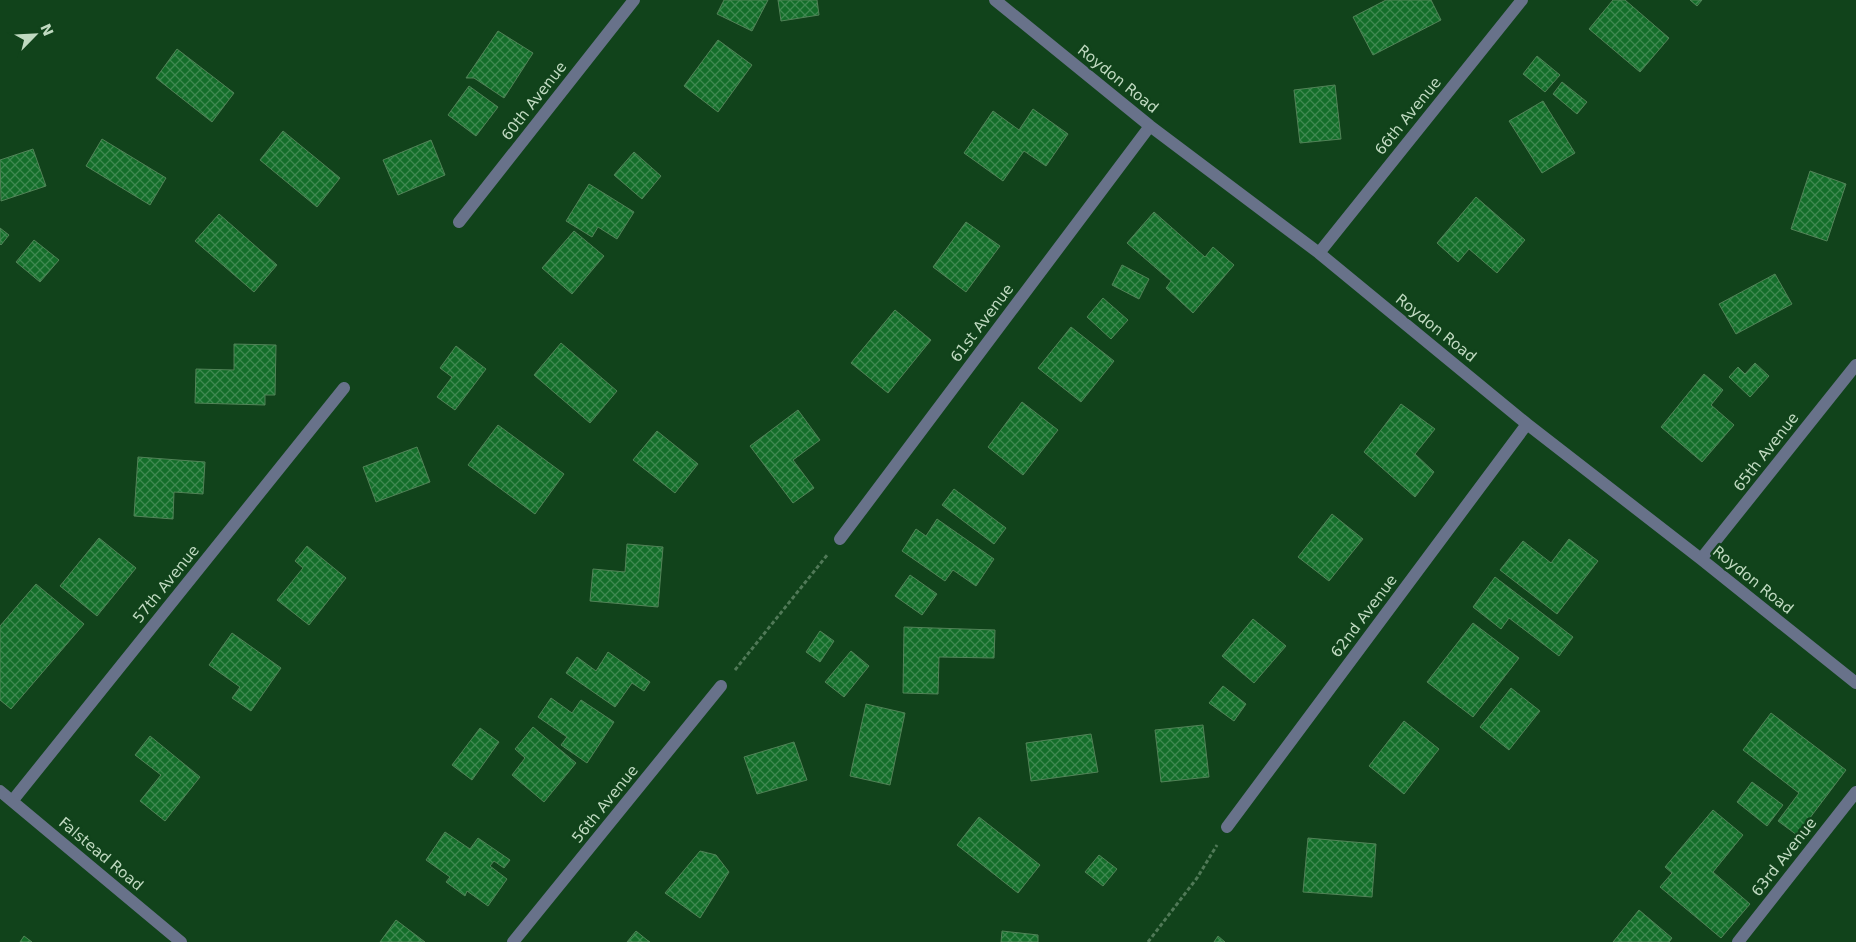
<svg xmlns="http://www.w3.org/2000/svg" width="1856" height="942" font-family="'DejaVu Sans',sans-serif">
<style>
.building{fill:url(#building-cross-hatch);stroke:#518357}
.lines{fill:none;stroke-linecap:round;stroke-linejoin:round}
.path{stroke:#507957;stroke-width:3;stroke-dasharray:4 2.5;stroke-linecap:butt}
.minor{stroke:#68728a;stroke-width:12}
.labels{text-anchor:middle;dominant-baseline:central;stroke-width:5;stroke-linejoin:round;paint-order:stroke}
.street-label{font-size:15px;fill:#c0dac1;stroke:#11431b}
</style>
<defs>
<pattern id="building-cross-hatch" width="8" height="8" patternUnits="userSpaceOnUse" patternTransform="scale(1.25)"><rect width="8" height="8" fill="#146e2a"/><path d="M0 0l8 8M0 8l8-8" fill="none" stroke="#3f8951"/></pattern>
</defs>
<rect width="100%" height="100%" fill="#11431b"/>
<!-- building -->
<path class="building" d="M724,0H768L752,31L717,14Z
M778,0H817L819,15L781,21Z
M1386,0H1431L1441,20L1373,55L1353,17Z
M1613,0H1625L1669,38L1640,72L1589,29Z
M1690,0H1702L1697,6Z
M498,31L533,53L504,98L474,78H466Z
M718,40L752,65L718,112L684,86Z
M177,49L234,93L212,122L156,78Z
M1537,56L1560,75L1545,92L1523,74Z
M1562,82L1587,102L1577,114L1553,94Z
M1335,85L1341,139L1300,143L1294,90Z
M469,86L498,107L476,136L448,115Z
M1543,101L1575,153L1542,173L1509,121Z
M1033,109L1068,134L1046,166L1024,151L1003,181L964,153L993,111L1019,130Z
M283,131L340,178L317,207L260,160Z
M102,139L166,178L150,205L86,166Z
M431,140L445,175L398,195L383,160Z
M33,149L46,186L1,201L0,160Z
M634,152L661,176L642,199L614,175Z
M1810,171L1846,184L1827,241L1791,229Z
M589,184L634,212L617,239L598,227L592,237L566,221Z
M1476,197L1525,240L1497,273L1469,249L1458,262L1437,243Z
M1154,212L1205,257L1213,247L1234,265L1193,313L1166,288L1171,281L1127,243Z
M219,214L277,265L254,292L195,241Z
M966,222L1000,246L966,292L933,267Z
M0,228L9,235L1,245L0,244Z
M574,231L604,256L572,294L542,268Z
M34,240L59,260L40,282L16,262Z
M1122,265L1149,279L1139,299L1112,285Z
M1775,274L1792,304L1736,334L1719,304Z
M1103,298L1128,320L1111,339L1087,317Z
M895,310L931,340L888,393L851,363Z
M1071,327L1114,361L1081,402L1038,368Z
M561,343L617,391L590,423L534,375Z
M234,344L276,345L275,395H265V405L195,403L196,369L234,370Z
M456,346L486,369L455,410L437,397L452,377L440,368Z
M1755,363L1769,376L1750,397L1729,377L1738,367L1745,374Z
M1704,374L1723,390L1711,405L1734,425L1702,462L1661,427Z
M1022,402L1058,430L1023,475L988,447Z
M1401,404L1435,429L1415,454L1434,472L1415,497L1364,452Z
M798,410L820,440L793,460L814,488L793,503L750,446Z
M498,425L564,474L535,514L468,465Z
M657,431L698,464L675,493L633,460Z
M417,447L430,482L376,502L363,467Z
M138,457L205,462L203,494L174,492L173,519L134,516Z
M954,489L1006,528L994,544L942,505Z
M1332,514L1363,539L1329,581L1298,557Z
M937,519L994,559L976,586L953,570L945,581L902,551L916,529L926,536Z
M99,538L136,568L97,616L60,586Z
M1569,539L1598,561L1557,614L1500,570L1523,541L1551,563Z
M627,544L663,547L658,607L590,601L593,569L625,572Z
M307,546L346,578L309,625L277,600L303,568L295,561Z
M910,575L937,594L922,615L895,596Z
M1495,577L1573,637L1559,656L1509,618L1501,629L1473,607Z
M36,584L84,624L11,709L0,700V626Z
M1253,619L1286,646L1254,683L1222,656Z
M1473,623L1519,658L1473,717L1427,682Z
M904,627L995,630L994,658L939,657L938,694L903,693Z
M820,631L834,641L820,662L806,652Z
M232,633L281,668L251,711L232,698L240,687L209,665Z
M851,651L869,666L844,697L825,682Z
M608,652L650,682L644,691L632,683L615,707L566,673L577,657L596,671Z
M1223,686L1246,704L1234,721L1209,703Z
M1511,688L1540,711L1509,750L1480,727Z
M551,698L572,713L581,700L614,722L587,763L561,745L567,737L538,717Z
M866,704L905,713L890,785L850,776Z
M1771,713L1846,770L1797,835L1778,821L1799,793L1743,750Z
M1404,721L1439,749L1404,794L1369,766Z
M1203,725L1209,777L1161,782L1155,730Z
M533,727L576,763L544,802L512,775L525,758L515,749Z
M480,728L499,742L472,780L452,765Z
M1091,734L1098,772L1031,781L1026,743Z
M150,736L200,777L165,821L140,801L161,775L135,755Z
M794,742L807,780L757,794L744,757Z
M1752,782L1783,805L1767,826L1737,802Z
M1713,810L1743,835L1713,872L1750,904L1721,938L1660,887L1672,873L1665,867Z
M979,817L1040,865L1018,893L957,845Z
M445,832L470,849L478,838L510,860L504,868L494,861L490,866L507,879L488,906L467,891L465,896L446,882L450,877L426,860Z
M1308,838L1376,844L1372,897L1303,892Z
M700,851L716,855L729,872L700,918L665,893Z
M1099,855L1117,869L1103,886L1085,872Z
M1639,910L1672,938L1669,942H1613Z
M396,920L425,942H380Z
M636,931L647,940L650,942H627Z
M1002,931L1038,935V942H1001Z
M24,936L32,942H20Z
M1218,936L1225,942H1214Z"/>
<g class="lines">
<!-- path -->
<path class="path" d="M735,670L828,554
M1148,942L1197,878L1217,845"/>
<!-- minor -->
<path class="minor" d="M995,0L1150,126L1319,253L1527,424L1701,559L1856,683
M459,222L634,0
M1319,253L1522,0
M840,539L1150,126
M1701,559L1856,365
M0,791L181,942
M13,800L344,388
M1227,827L1527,424
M513,942L721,686
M1738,942L1856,792"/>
</g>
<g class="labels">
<!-- street labels -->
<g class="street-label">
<text transform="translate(1118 79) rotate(39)">Roydon Road</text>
<text transform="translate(534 101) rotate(-52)">60th Avenue</text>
<text transform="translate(1408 116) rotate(-51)">66th Avenue</text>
<text transform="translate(982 323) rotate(-53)">61st Avenue</text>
<text transform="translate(1436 328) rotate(39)">Roydon Road</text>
<text transform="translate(1766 452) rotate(-52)">65th Avenue</text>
<text transform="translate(1753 580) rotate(39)">Roydon Road</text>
<text transform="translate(166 584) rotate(-51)">57th Avenue</text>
<text transform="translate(1364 616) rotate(-53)">62nd Avenue</text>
<text transform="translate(605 804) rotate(-51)">56th Avenue</text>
<text transform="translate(101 854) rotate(40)">Falstead Road</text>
<text transform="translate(1784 857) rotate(-52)">63rd Avenue</text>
</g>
</g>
<!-- north arrow -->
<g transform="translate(35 35) rotate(66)" stroke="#11431b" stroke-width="4" paint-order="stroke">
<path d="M0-4L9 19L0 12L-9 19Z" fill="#c0dac1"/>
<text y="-8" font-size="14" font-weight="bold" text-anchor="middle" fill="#c0dac1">N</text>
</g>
</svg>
